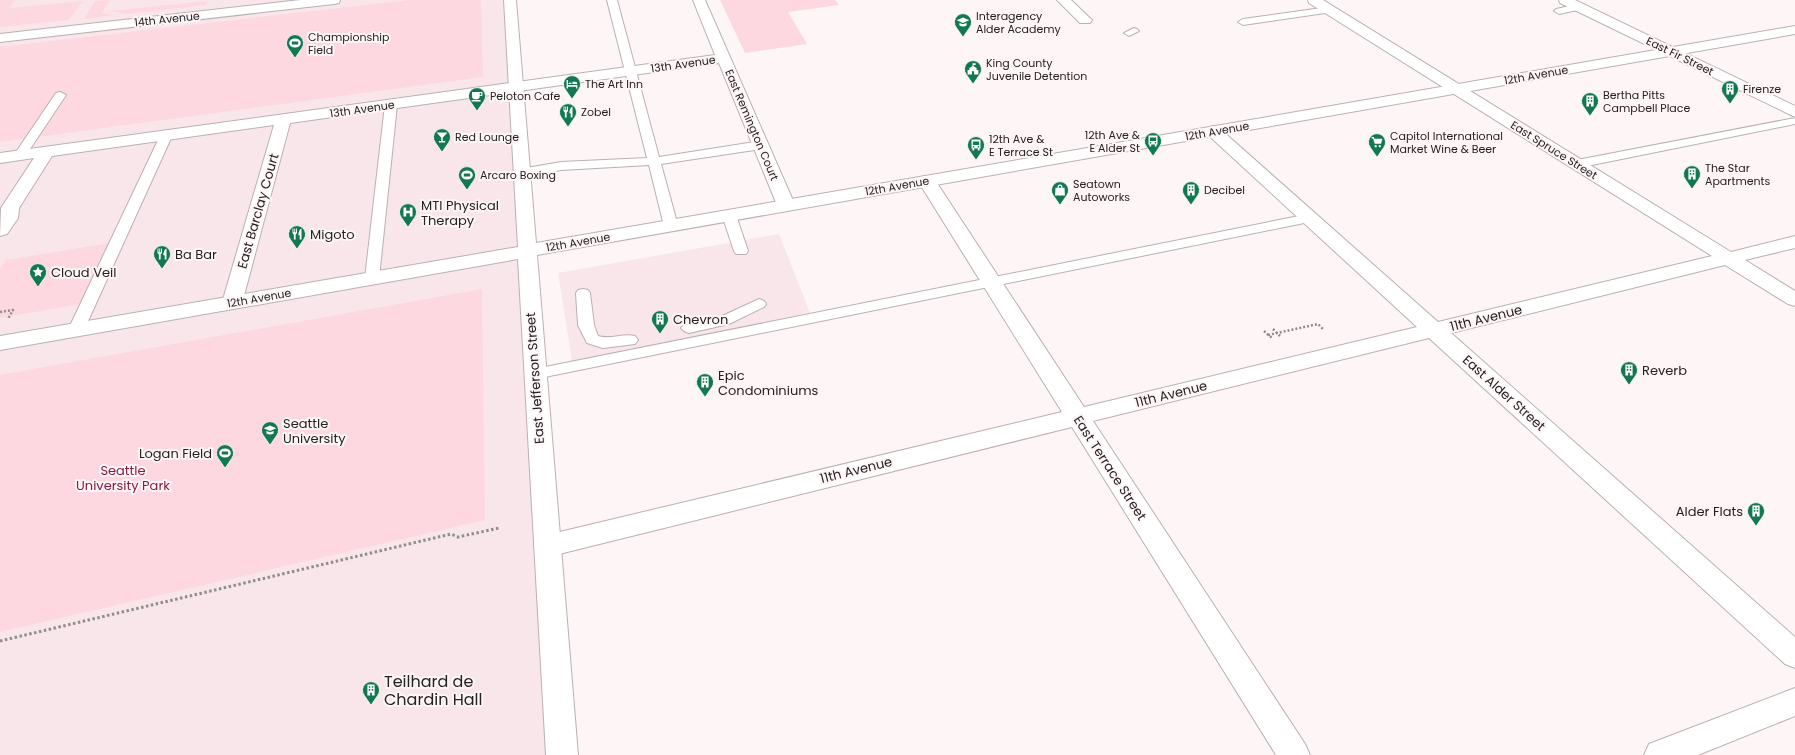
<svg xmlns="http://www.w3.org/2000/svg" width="1795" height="755" font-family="Poppins,sans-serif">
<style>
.built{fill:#f9e6ea}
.green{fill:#fdd8e0}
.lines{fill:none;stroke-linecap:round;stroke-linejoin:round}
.lane-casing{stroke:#bab0b2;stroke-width:2}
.street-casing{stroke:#bab0b2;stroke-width:2}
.secondary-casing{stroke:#bab0b2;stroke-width:2}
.path-far1{stroke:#928c8d;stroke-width:2.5;stroke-dasharray:2 2;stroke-linecap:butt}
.path{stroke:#928c8d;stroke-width:3;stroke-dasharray:2.5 2.5;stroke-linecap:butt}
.lane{fill:#fff;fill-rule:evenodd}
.street{fill:#fff;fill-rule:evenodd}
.secondary{fill:#fff;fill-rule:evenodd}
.labels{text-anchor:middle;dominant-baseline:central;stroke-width:4;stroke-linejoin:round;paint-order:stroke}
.far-poi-label{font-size:11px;fill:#252122;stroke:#fef5f7;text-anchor:start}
.far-street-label{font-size:11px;fill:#252122;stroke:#fef5f7}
.poi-label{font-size:13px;fill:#252122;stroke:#fef5f7;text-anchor:start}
.street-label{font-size:13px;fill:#252122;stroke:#fef5f7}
.park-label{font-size:13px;fill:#881b43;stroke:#fef5f7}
.near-poi-label{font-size:16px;fill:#252122;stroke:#fef5f7;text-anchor:start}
</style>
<rect width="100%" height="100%" fill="#fef5f7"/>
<!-- built -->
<path class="built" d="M0,0H510L562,755H0Z
M779,234L812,318L573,366L558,273Z"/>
<!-- green -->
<path class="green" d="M0,0H16L9,8L83,1L69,20L0,27Z
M110,0L102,13L114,15L84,19L95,1Z
M409,0H481L483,77L0,142V47Z
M720,0H835L839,5L788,12L807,44L745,53Z
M208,1L206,5L127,14L109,11Z
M110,243L81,304L0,318V269L6,260Z
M482,289L485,520L0,632V375Z"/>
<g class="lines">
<!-- lane casing -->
<g class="lane-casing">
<path id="lane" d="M607,0H617L659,157L761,141L765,142L767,145L765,148L761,149L661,164L678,226L676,229H666L664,226L649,165L561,170L521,177L517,176L515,173L517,170L521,169L561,162L647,158Z
M1579,4L1582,5L1584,7L1582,9L1559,14L1554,11L1556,9Z
M1329,7L1332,8L1334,10L1332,12L1243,25L1238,22L1243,19Z
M1134,28L1137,29L1139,31L1129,36L1124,33Z
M60,92L66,95L24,158H16L14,155L56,93Z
M391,102L397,105L379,278L377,281L372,282L367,281L365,278L385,105Z
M1795,118V124L1577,168L1573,167L1571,164L1573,161L1577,160Z
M166,132L172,136L84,330L81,333L76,335L71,333L68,330L160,136Z
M729,211L734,212L736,215L748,251L746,254H736L734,251L722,215L724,212Z
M1309,214L1314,215L1316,218L1314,221L535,379L529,378L527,374L529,370L535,369Z
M583,289L588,290L590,293L594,325L598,336C610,340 623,333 635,336L638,340L635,344L603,348L587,343L578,325L576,293L578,290Z
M759,299L764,301L766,304L764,307L729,324L689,333L684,331L681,328L684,325L720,317Z"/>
</g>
<!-- street casing -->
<g class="street-casing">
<path id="street" d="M693,0H705L795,205L792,209L786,210L780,209L777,205L719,63L290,123L242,303L239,307L232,309L225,307L222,303L274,125L52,156L19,208L18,218L7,234L0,236L1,208L34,158L0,163V153L715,55Z
M1057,0H1071L1092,20L1090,23H1080Z
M1308,0H1323L1731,252L1795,236V248L1745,260L1795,291V306L1788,304L1725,265L1451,333L1795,637V668L1785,664L1429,338L1093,421L1305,744L1310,755H1276L1072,427L547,557L538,553L534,546L538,539L547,535L1062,412L918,181L921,177L927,176L933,177L1084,407L1417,327L1207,134L1205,131L1207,128L1213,126L1219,128L1438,322L1712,256L1309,3Z
M1559,0H1575L1795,106V117L1560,3Z
M1795,688V716L1698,755H1644L1649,744Z"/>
</g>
<!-- secondary casing -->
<g class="secondary-casing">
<path id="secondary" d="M300,0H340L339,3L334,4L0,42V34Z
M504,0H516L536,243L1795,26V34L537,255L578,755H546L518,259L0,350V336L518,247Z"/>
</g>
<!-- path-far1 -->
<path class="path-far1" d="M0,312L13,310L8,319
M1273,329L1280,336
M1264,331L1272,338
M1268,335L1318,324L1324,330"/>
<!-- path -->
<path class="path" d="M0,641L451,534L458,537L499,528"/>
<!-- lane -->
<use href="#lane" class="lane"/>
<!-- street -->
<use href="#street" class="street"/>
<!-- secondary -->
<use href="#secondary" class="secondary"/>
</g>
<!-- icons -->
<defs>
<g id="school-pin" transform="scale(0.9)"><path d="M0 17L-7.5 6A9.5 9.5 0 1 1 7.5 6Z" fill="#117852" stroke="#fef5f7"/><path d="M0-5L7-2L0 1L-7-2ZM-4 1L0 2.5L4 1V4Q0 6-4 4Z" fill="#fff"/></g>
<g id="stadium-pin" transform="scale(0.9)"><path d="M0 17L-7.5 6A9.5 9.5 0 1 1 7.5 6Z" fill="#117852" stroke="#fef5f7"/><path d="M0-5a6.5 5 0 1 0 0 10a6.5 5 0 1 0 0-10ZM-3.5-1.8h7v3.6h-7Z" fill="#fff"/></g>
<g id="civic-pin" transform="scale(0.9)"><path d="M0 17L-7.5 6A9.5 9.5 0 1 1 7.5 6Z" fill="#117852" stroke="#fef5f7"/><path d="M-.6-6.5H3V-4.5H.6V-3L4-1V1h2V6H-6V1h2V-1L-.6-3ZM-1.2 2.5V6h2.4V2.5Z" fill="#fff"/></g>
<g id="hotel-pin" transform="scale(0.9)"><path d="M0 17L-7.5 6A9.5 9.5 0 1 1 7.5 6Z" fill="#117852" stroke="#fef5f7"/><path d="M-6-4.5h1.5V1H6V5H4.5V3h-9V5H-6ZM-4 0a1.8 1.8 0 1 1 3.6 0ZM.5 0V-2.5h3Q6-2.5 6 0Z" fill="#fff"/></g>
<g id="building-pin" transform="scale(0.9)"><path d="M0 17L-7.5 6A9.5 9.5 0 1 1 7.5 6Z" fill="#117852" stroke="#fef5f7"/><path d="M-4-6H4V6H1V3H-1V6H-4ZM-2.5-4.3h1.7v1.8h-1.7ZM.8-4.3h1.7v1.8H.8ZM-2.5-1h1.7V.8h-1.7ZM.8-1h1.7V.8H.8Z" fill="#fff"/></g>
<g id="cafe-pin" transform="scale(0.9)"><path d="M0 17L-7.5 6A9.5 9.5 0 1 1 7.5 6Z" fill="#117852" stroke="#fef5f7"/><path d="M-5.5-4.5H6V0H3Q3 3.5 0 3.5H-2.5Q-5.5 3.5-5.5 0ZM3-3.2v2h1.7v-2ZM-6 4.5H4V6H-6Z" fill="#fff"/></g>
<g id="restaurant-pin" transform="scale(0.9)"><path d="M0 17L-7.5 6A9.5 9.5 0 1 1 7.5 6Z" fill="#117852" stroke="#fef5f7"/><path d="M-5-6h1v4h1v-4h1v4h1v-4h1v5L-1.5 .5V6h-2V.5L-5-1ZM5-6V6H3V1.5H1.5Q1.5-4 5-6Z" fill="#fff"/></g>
<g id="bar-pin" transform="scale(0.9)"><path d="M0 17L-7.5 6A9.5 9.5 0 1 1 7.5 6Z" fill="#117852" stroke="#fef5f7"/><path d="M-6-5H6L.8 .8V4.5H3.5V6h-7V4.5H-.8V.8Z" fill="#fff"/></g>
<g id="bus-pin" transform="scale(0.9)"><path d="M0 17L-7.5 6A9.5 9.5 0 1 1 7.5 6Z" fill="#117852" stroke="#fef5f7"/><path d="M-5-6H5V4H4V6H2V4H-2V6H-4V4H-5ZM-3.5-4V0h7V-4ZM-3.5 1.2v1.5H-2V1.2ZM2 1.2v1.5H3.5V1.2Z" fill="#fff"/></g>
<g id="supermarket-pin" transform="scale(0.9)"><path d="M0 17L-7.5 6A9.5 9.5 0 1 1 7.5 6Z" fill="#117852" stroke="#fef5f7"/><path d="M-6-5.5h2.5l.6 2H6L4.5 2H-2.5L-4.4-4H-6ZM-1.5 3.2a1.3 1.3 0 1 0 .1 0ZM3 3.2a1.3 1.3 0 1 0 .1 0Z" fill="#fff"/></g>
<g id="shop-pin" transform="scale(0.9)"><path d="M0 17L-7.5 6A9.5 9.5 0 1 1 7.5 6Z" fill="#117852" stroke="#fef5f7"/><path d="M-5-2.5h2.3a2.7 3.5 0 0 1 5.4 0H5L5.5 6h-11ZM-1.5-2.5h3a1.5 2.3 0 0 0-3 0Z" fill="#fff"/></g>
<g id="hospital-pin" transform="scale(0.9)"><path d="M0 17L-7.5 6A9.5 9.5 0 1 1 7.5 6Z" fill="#117852" stroke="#fef5f7"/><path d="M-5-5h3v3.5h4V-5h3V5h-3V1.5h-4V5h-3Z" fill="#fff"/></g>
<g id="sight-pin" transform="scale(0.9)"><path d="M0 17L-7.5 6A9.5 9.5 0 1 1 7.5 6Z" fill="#117852" stroke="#fef5f7"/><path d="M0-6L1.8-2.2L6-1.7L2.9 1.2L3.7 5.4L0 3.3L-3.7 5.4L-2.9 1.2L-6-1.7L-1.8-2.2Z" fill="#fff"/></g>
<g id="university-pin" transform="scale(0.9)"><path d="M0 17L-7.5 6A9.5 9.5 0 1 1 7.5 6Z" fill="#117852" stroke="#fef5f7"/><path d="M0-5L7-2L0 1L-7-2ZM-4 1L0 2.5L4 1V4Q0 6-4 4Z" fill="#fff"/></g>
</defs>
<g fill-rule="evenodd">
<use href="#school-pin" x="963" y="22"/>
<use href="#stadium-pin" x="295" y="43"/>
<use href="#civic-pin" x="973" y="69"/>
<use href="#hotel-pin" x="572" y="84"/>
<use href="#building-pin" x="1730" y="89"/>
<use href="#cafe-pin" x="477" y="96"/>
<use href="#building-pin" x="1590" y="101"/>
<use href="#restaurant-pin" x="568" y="112"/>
<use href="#bar-pin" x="442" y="137"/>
<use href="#bus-pin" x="1153" y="141"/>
<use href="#supermarket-pin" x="1377" y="142"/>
<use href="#bus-pin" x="976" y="145"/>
<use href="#building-pin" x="1692" y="174"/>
<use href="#stadium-pin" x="467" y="175"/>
<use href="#shop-pin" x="1060" y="190"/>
<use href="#building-pin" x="1191" y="190"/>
<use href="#hospital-pin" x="408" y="212"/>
<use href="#restaurant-pin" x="297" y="234"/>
<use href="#restaurant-pin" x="162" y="254"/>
<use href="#sight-pin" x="38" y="272"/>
<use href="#building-pin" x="660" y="319"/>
<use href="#building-pin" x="1629" y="370"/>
<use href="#building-pin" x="705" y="382"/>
<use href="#university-pin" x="270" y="430"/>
<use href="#stadium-pin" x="225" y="453"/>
<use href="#building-pin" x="1756" y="511"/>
<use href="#building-pin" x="371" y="690"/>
</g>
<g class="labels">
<!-- far-poi labels -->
<g class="far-poi-label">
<text x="976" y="16">Interagency<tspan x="976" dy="13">Alder Academy</tspan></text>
<text x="308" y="37">Championship<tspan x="308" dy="13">Field</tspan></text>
<text x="986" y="63">King County<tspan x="986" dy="13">Juvenile Detention</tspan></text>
<text x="585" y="84">The Art Inn</text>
<text x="1743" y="89">Firenze</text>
<text x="1603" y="95">Bertha Pitts<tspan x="1603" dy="13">Campbell Place</tspan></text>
<text x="490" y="96">Peloton Cafe</text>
<text x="581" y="112">Zobel</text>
<text x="1140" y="135" text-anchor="end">12th Ave &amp;<tspan x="1140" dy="13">E Alder St</tspan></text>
<text x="1390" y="136">Capitol International<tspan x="1390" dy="13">Market Wine &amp; Beer</tspan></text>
<text x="455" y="137">Red Lounge</text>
<text x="989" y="139">12th Ave &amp;<tspan x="989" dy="13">E Terrace St</tspan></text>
<text x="1705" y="168">The Star<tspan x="1705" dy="13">Apartments</tspan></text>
<text x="480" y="175">Arcaro Boxing</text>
<text x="1073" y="184">Seatown<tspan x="1073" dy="13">Autoworks</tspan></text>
<text x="1204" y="190">Decibel</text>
</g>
<!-- far-street labels -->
<g class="far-street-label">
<text transform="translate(167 19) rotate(-6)">14th Avenue</text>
<text transform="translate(1680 56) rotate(26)">East Fir Street</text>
<text transform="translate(683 64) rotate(-8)">13th Avenue</text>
<text transform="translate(1536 75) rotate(-10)">12th Avenue</text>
<text transform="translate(362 109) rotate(-8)">13th Avenue</text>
<text transform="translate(752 125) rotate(67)">East Remington Court</text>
<text transform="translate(1217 131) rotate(-10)">12th Avenue</text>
<text transform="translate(1554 150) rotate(32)">East Spruce Street</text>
<text transform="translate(897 186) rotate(-10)">12th Avenue</text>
<text transform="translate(578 242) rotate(-10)">12th Avenue</text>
<text transform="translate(259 298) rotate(-10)">12th Avenue</text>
</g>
<!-- poi labels -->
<g class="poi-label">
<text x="421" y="205">MTI Physical<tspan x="421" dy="15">Therapy</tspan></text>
<text x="310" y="234">Migoto</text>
<text x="175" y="254">Ba Bar</text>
<text x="51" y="272">Cloud Veil</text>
<text x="673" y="319">Chevron</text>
<text x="1642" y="370">Reverb</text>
<text x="718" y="375">Epic<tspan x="718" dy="15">Condominiums</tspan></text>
<text x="283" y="423">Seattle<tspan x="283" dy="15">University</tspan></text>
<text x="212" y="453" text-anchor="end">Logan Field</text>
<text x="1743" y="511" text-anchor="end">Alder Flats</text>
</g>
<!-- street labels -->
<g class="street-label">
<text transform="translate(258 211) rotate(-74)">East Barclay Court</text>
<text transform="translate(1486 318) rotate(-14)">11th Avenue</text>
<text transform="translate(535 378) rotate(-94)">East Jefferson Street</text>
<text transform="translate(1504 393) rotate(42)">East Alder Street</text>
<text transform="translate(1171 394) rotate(-14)">11th Avenue</text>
<text transform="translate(1110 468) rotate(57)">East Terrace Street</text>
<text transform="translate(856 470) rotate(-14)">11th Avenue</text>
</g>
<!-- park labels -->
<g class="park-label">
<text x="123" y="470">Seattle<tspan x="123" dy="15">University Park</tspan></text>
</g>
<!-- near-poi labels -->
<g class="near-poi-label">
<text x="384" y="681">Teilhard de<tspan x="384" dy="18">Chardin Hall</tspan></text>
</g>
</g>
</svg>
